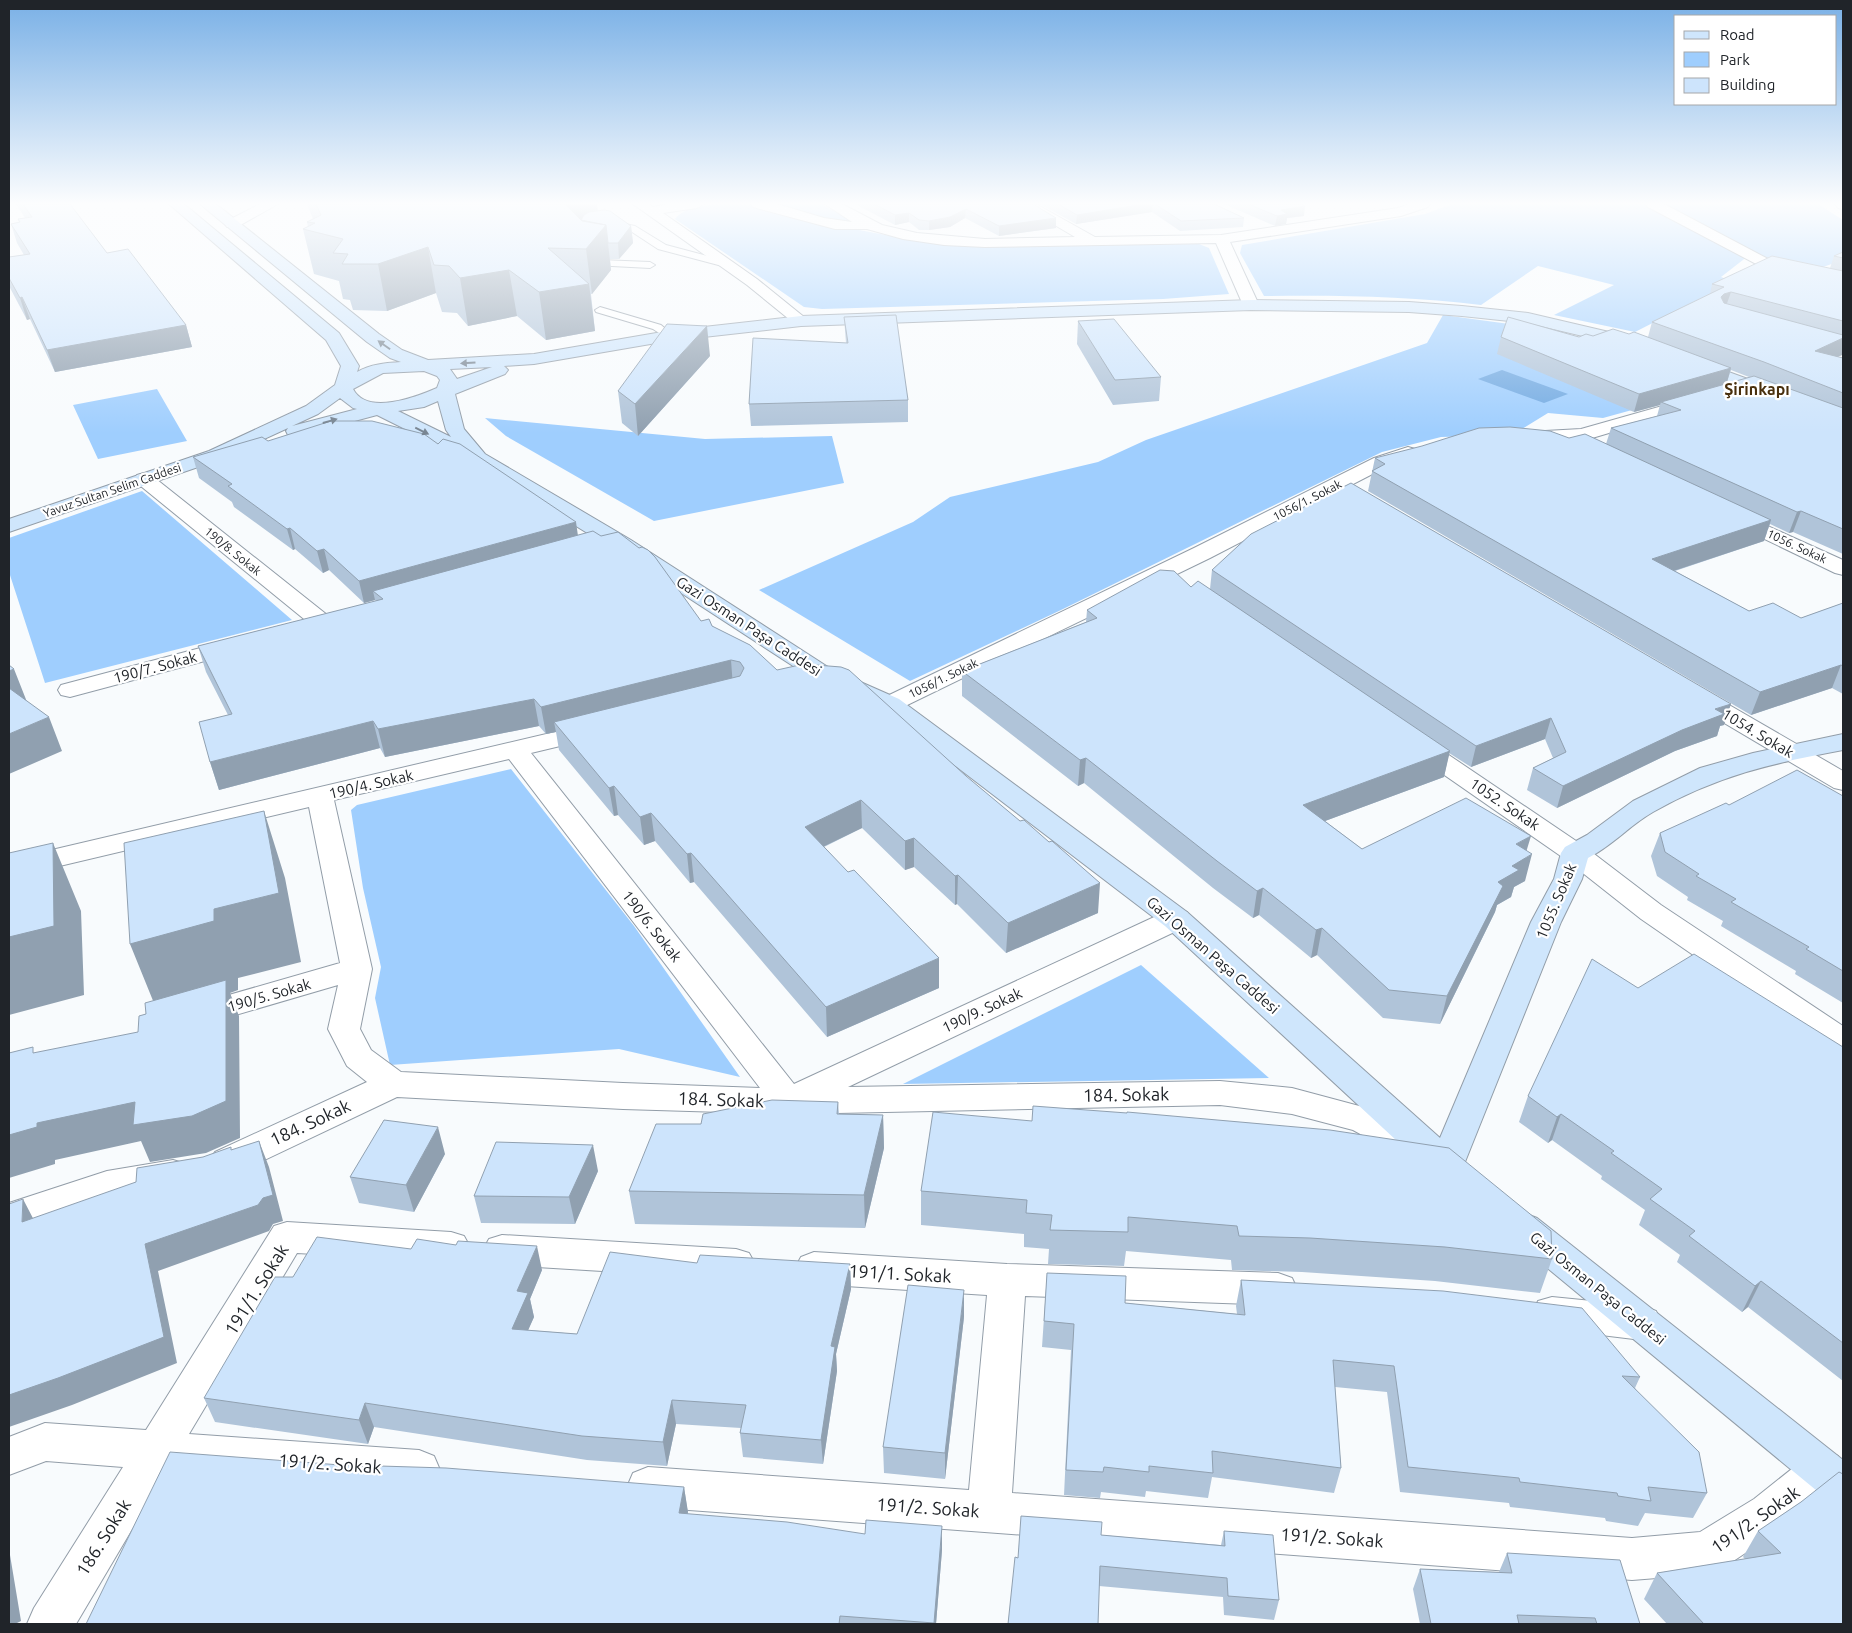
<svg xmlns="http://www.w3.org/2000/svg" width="1852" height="1633" font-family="Ubuntu,sans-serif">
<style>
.green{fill:#9fcefe}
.water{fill:#72aae2}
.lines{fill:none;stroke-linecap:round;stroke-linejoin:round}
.lane-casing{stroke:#929da8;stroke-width:2}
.street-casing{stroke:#929da8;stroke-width:2}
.secondary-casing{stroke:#929da8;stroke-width:2}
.lane{fill:#fff;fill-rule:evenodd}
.street{fill:#fff;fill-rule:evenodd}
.secondary{fill:#cfe6fc;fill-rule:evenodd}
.wall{fill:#b0c4d9;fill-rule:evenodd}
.shaded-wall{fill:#90a0b0}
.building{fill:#cde4fc;stroke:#90a0b0}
.oneway{fill:#788592}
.labels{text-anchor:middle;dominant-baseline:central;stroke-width:4.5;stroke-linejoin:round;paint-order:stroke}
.far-street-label{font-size:12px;fill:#202429;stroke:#fff}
.street-label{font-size:15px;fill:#202429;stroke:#fff}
.far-district-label{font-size:16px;font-weight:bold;fill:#482f0d;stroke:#fff}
.near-street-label{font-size:18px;fill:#202429;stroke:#fff}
</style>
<rect width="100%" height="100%" fill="#f8fbfd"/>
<!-- green -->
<path class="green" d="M729,204L750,205L781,212L826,227L859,230L934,244L979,247L1199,244L1209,248L1229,294L1163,299L822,309L804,307L675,219C688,204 710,205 729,204Z
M771,204H821L856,223H838Z
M1452,204H1818L1843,220V260L1823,267L1748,256L1721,277L1766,294L1682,308L1635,332L1554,315L1614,285L1538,266L1481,305C1408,296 1338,295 1264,296L1240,253L1242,245L1425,214Z
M1443,315L1531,327L1719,386L1603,418L1548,413L1512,435L1441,437L1382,452L1061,610L910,681L759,590L913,522L950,497L1098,462L1146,440L1427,343Z
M157,389L187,441L98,459L73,405Z
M485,418L705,439L832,436L844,483L654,521L506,436Z
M142,491L292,620L45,683L9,572V538Z
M511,769L634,926L740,1077L619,1049L390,1065L375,998L381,967L363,888L351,810L357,805Z
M1141,965L1269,1078L903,1084Z"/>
<!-- water -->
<path class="water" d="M1502,370L1568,394L1544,403L1478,379Z"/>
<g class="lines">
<!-- lane casing -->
<g class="lane-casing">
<path id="lane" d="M605,220L635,226L666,245L730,262L731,264L726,267L658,249L629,230L602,225L600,223Z
M588,254L600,260L650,262L655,265L650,268L593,265L589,264L583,257Z
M600,307L661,325L674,336L668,339L653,329L596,312L595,310Z"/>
</g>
<!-- street casing -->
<g class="street-casing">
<path id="street" d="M260,204H278L237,227H227L225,224L227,221Z
M633,204H649L653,207L669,204H704L697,208L663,213L757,279L809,321L807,324H795L747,285Z
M751,204H777L824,218L852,222L825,204H842L882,225L917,233L985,239L1075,237L1019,204H1036L1095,237L1221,235L1398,208L1410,204H1430L1428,207L1401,216L1230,242L1259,305L1257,308H1245L1243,305L1216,243L985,247L944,245L903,239L867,229H835L753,207Z
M1646,204H1664L1770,260L1843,278V288L1760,266L1648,207Z
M1835,204H1843V209L1838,208Z
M1694,397L1700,398L1703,402L1700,406L1582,441L1527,444L1520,442L1518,438L1520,434L1527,432L1581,429Z
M1408,447L1415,449L1418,453L1415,457L1388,466L1210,558L899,709L890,711L881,709L878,704L881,699L1194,548L1374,458Z
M144,473L151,475L331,618L335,623L331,628L323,630L315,628L137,483L134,479L137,475Z
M1732,510L1843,560V575L1835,573L1725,520L1722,516L1725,512Z
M238,638L246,640L250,645L246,650L70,697L61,695L58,690L61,685Z
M1696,689L1705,691L1843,771V790L1834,788L1687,701L1684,696L1687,691Z
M593,723L602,726L606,731L602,736L531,753L794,1084L1165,912L1176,909L1187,912L1191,919L1187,926L848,1087L1220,1081L1292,1088L1363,1107L1375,1111L1437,1143L1443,1153L1437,1163L1425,1166L1413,1163L1353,1130L1292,1114L1220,1105L789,1114L623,1109L397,1097L239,1172L227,1176L215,1172L209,1162L215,1152L367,1082L347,1066L328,1029L338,985L198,1026L187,1023L182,1015L187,1007L340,963L309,807L9,878V860ZM509,759L760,1088L623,1083L401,1072L371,1050L360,1029L372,969L334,800Z
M1416,736L1425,739L1585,847L1661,905L1843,1026V1054L1831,1050L1641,919L1565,859L1407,749L1403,744L1407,739Z
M173,1160L186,1164L191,1174L186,1184L173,1188L108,1199L9,1233V1203L107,1171Z
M287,1222L451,1232L464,1236L470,1247L464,1258L451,1262L297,1253L189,1434L419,1450L434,1456L440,1470L434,1484L419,1490L167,1470L76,1624H27L34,1608L123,1467L46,1461L9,1475V1437L45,1423L146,1430L274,1226Z
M502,1235L736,1249L749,1253L755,1264L749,1275L736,1279L502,1265L489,1261L483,1250L489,1239Z
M814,1252L1007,1264L1278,1273L1292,1278L1297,1289L1292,1300L1278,1305L1025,1296L1012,1493L1632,1538L1700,1532L1754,1499L1808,1456L1823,1450L1838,1456L1843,1472L1838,1484L1784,1527L1723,1568L1707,1574L1632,1580L648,1507L633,1501L627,1487L633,1473L648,1467L969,1490L987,1295L814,1284L801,1279L795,1268L801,1257Z
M1552,1297L1642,1306L1656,1311L1661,1323L1656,1335L1642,1340L1552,1329L1538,1325L1533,1313L1538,1301Z"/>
</g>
<!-- secondary casing -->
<g class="secondary-casing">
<path id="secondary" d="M169,204H184L339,333L359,366L357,372C371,364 385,363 401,362L390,358L367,342L200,204H216L379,334L402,350L428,360L534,354L668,331L801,316L1251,300L1409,302L1462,306L1528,313L1639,339L1641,343L1639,347L1633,348L1528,323L1462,316L1409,312L1251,310L801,326L668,341L534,364L504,366L508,370L505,374L455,394L464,429L485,454L631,540L831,669L899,699L1187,912L1440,1138L1531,922L1554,879L1561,853L1565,847L1587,835L1633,801L1700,768L1753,753L1843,734V750C1773,763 1716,776 1653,812C1630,825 1612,846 1588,858L1582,879L1561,922L1465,1162L1469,1169L1464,1179L1451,1183L1438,1179L1165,926L881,709L813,679L615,550L475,464L377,415L295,437L288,435L286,431L288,428L238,451L236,454L9,532V519L209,451L306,406L335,385L341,366L326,340ZM492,367L457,379L450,369ZM424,371L437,376L440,380L437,388C416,397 367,416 353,389L383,373ZM340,398L353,408L357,409L292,426L318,414ZM438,401L446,430L451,437L398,411L424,407Z
M1693,359L1778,390L1781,394L1778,398L1772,399L1766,398L1687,368L1684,364L1687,360Z
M1524,1213L1537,1218L1843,1460V1506L1828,1500L1511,1238L1506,1228L1511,1218Z"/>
</g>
<!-- lane -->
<use href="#lane" class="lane"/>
<!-- street -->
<use href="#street" class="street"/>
<!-- secondary -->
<use href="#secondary" class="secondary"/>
</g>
<!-- wall -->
<path class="wall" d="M16,204H70L107,253L186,325L192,347L55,372L30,319L27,320L9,286V257L24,255L17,243L11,224L19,222L18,219L25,218Z
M307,204H597L598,211L631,226L633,243L619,259H610L611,270L592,294H591L595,331L546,340L517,316L468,326L457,313L442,312L436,293L387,311L353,310L350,300L343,299L339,281L314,274L303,229L308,227L307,222L313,219Z
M855,204H1033L1056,218V228L999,236L965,218L950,227L929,230H919L909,222L895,225Z
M1040,204H1214L1244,218L1243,227L1180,231L1152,212L1076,224Z
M1224,204H1306L1302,205L1304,216L1287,218L1286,224L1275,226Z
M1843,252V350L1842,355L1837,357L1843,358V554L1793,532L1789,533L1770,524L1764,541L1675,571L1749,611L1801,618L1843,603V694L1832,688L1751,715L1368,491L1375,458L1569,438L1606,444L1611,428L1657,416L1660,405L1634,412L1497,354L1501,337H1579L1629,334L1648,337L1652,322L1710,294L1712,284L1830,268L1834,256ZM1731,370L1749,377L1726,384Z
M844,317L908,400V422L751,426L749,404L846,343Z
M1078,321L1161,377L1159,401L1113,405L1077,344Z
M710,356L638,436L622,423L618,391Z
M268,441L578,535L701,621L712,626L777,670L1098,913L1006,953L957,904L955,905L914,867L905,870L862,828L824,847L939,988L827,1037L694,882L690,883L655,841L644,845L618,815L614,816L559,750L556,732L546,734L539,726L385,757L380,748L219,790L210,762L228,715L206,672L198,646L376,601L375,600L364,603L329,570L323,573L295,549L293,550L234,507L232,502L199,478L193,457Z
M1212,570L1724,725L1720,726L1717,736L1675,751L1557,808L1527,790L1533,768L1553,758L1545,739L1471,767L1449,753L1444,777L1325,821L1362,849L1526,851L1525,881L1514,887L1511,897L1497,905L1495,912L1440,1024L1383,1018L1317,955L1311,958L1259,915L1253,918L1213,888L1084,783L1078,786L962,696V671L1086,622L1087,610L1191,587L1210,589Z
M1843,796V1003L1795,974L1796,971L1721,926L1723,921L1687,900L1688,897L1657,876L1651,856L1660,833L1729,805Z
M1638,988L1843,1047V1381L1748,1307L1742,1312L1677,1262L1680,1255L1639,1225L1645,1210L1601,1179L1602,1176L1552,1140L1548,1143L1519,1122L1528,1096Z
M838,1102L839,1114L883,1115L884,1148L865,1228L635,1224L629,1191L701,1124Z
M1032,1121L1552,1259L1540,1293L1435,1281L1302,1272L1232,1270L1231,1260L1126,1251L1124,1266L1048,1264L1049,1249L1024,1247V1234L921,1225V1191Z
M445,1154L414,1212L359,1203L350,1177Z
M598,1171L575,1224L481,1223L474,1196Z
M697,1263L850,1264L851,1289L836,1354L837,1371L823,1464L743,1457L740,1433L741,1428L676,1424L667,1466L587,1460L374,1427L368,1444L215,1422L204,1398L293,1277L542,1270L530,1299L534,1317L528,1330L577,1334Z
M1047,1273L1125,1303L1237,1314L1236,1306L1241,1280L1640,1377L1635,1388L1707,1493L1693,1518L1645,1513L1638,1526L1606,1521L1605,1518L1510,1507L1509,1503L1400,1492L1387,1392L1335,1387L1341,1468L1334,1493L1212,1477L1208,1498L1146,1491L1145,1497L1101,1492L1100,1498L1064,1495L1071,1350L1042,1347Z
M964,1317L945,1479L884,1473L883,1447Z
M380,1468L684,1487L688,1514L942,1550L936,1624H86Z
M1843,1474V1624H1667L1644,1599L1657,1573L1745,1559L1743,1557L1758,1531Z
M1224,1531L1279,1600L1274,1620L1224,1615L1223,1597L1099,1586L1018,1558L1101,1535L1221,1545Z
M1507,1553L1640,1624H1420L1413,1589L1420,1569L1499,1572Z"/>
<!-- shaded-wall -->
<path class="shaded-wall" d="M562,204H597L598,218L575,225Z
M1144,204H1153L1152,212L1076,224L1077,215Z
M1305,206L1304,216L1287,218L1286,224L1275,226L1277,216L1281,210Z
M966,209L965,218L950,227L929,230V221Z
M909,213V222L895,225V215Z
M1056,218V228L999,236V226Z
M606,225L611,270L592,294L586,249Z
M631,226L633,243L619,259L618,243Z
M428,247L436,293L387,311L378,264Z
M509,270L517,316L468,326L460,278Z
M589,284L595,331L546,340L539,292Z
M1731,292L1725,309L1721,297L1724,294Z
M22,297L30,319L27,320L20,298Z
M186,325L192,347L55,372L47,350Z
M707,326L710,356L638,436L635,404Z
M1843,338V350L1842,355L1809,369L1815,351Z
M1731,368L1726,386L1661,402L1660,405L1634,412L1639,394Z
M1801,511L1793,532L1789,533L1797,512Z
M1771,520L1764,541L1646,580L1652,559Z
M576,522L579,543L373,591L375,600L364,603L359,581Z
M290,528L295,549L293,550L287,529Z
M324,549L329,570L323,573L317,551Z
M731,660L733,687L554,722L556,732L546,734L541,707Z
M1841,665L1832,688L1751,715L1760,692Z
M14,669L27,702L9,709V671Z
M534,699L539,726L385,757L378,729Z
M1731,704L1724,725L1720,726L1717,736L1675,751L1557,808L1563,786L1715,709Z
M49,717L62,751L9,774V734Z
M1551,718L1545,739L1471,767L1476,746Z
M373,721L380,748L219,790L210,762Z
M1450,751L1444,777L1298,831L1303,805Z
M1086,758L1084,783L1078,786L1080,760Z
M614,786L618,815L614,816L609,788Z
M861,800L862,828L806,855L805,827Z
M264,811L285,878L301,962L238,978V990L230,993L239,1016L240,1138L206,1153L150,1162L141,1141L55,1160V1164L9,1178V1135L37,1123L226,994L158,1013L130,944L214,909Z
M651,813L655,841L644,845L640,817Z
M1531,836L1524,859L1532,854L1525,881L1514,887L1511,897L1497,905L1495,912L1440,1024L1447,996L1516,844Z
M914,838V867L905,870V841Z
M53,843L81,911L84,995L9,1015V937Z
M691,853L694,882L690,883L687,854Z
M958,875L957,904L955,905V876Z
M1100,883L1098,913L1006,953L1008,923Z
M1263,888L1259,915L1253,918L1257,891Z
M1322,928L1317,955L1311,958L1316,930Z
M939,958V988L827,1037L826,1007Z
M1561,1114L1552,1140L1548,1143L1557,1117Z
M883,1115L884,1148L865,1228L864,1195Z
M438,1127L445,1154L414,1212L406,1185Z
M259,1141L269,1167L283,1221L273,1224L269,1231L158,1271L177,1363L72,1405L9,1427V1395L145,1244Z
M593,1145L598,1171L575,1224L569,1197Z
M23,1199L37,1226L22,1222Z
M537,1246L542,1270L530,1299L534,1317L518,1353L512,1329L517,1291Z
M850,1264L851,1289L836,1354L837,1371L823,1464L821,1440L831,1346Z
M1761,1281L1748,1307L1742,1312L1755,1286Z
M964,1290V1317L945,1479V1453Z
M672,1400L676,1424L667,1466L663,1442Z
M365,1403L374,1427L368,1444L359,1420Z
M684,1487L688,1512L683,1538L679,1513Z
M942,1526V1550L936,1624H934Z
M9,1549L21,1621L15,1624H9Z"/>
<!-- building -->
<path class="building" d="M23,204H70L107,253L128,249L186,325L47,350L22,297L20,298L9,278V257L30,254L11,224L20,222L18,219L32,217Z
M316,204H565L582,221L606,225L586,249L548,248L589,284L539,292L509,270L460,278L449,266L434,265L428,247L378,264H342L348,254L333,253L343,239L303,229L315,223L307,222L321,215Z
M874,204H1033L1056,218L999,226L966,209L950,217L929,221L919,220L909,213L895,215Z
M1058,204H1144L1077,215Z
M1155,204H1214L1244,218L1181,221Z
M1248,204H1301L1305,206L1281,210L1287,214L1277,216Z
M604,210L610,211L631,226L618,243H608L606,225L581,220L584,215L589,212Z
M1843,252V258L1834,256Z
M1772,256L1843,271V321L1731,292L1724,294L1721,297L1724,303L1843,335V338L1815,351L1843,358V393L1764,362L1652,322L1724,287L1712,284Z
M896,315L908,400L749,404L753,338L848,343L844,317Z
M1508,317L1579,337L1586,334L1593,336L1613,329L1629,334L1634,332L1731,368L1639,394L1501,337Z
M1114,319L1161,377L1115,380L1078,321Z
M667,324L707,326L635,404L618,391Z
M1754,376L1843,408V529L1801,511L1797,512L1611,428L1681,410L1661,402Z
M331,421H372L424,434L438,444L443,439L460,444L576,522L359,581L324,549L317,551L290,528L287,529L228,486L232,484L193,457L262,437L268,441Z
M1510,427L1550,431L1569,438L1585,434L1771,520L1652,559L1749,611L1773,603L1801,618L1843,603V666L1841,665L1760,692L1372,471L1385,464L1375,458L1422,446L1479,428Z
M1351,483L1731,704L1715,709L1724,714L1682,730L1563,786L1533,768L1566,752L1551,718L1476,746L1212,570L1251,534Z
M593,531L601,536L618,532L639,548L642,547L648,550L655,557L701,621L709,619L712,626L750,645L777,670L804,664L841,667L849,670L966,776L1020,821L1024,820L1049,842L1052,841L1100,883L1008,923L958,875L955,876L914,838L905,841L861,800L805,827L848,872L854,870L939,958L826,1007L691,853L687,854L651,813L640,817L614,786L609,788L554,722L740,676L744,668L740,662L731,660L541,707L534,699L378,729L373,721L210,762L199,722L232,714L198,646L383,599L373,591Z
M1160,570L1174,571L1191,587L1198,581L1450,751L1303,805L1362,849L1466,798L1531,836L1516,844L1532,854L1512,866L1519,870L1498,882L1503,886L1447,996L1389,990L1322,928L1316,930L1263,888L1257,891L1217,861L1086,758L1080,760L962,671L1097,618L1087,610Z
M9,665L14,669L9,671Z
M9,688L49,717L9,734Z
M1797,770L1843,796V971L1806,949L1809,947L1731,902L1736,899L1696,876L1699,874L1665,852L1660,833L1726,803L1729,805Z
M264,811L279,893L214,909V921L130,944L124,843Z
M53,843L54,926L9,937V853Z
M1694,954L1843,1047V1343L1761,1281L1755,1286L1689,1236L1695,1231L1650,1199L1662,1189L1611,1153L1614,1151L1561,1114L1557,1117L1528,1096L1592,959L1638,988Z
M226,980V1101L192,1116L133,1125L135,1102L37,1123V1127L9,1135V1053L33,1047V1053L138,1032L139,1016L146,1014L145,1003Z
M772,1100L838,1102L837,1114L883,1115L864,1195L629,1191L656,1124H701L703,1114Z
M1033,1106L1127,1113V1112L1330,1130L1449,1148L1551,1231L1552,1259L1445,1247L1310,1238L1239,1236L1237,1226L1128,1217V1232L1050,1230L1052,1215L1026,1213L1027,1200L921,1191L933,1112L1032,1121Z
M384,1120L438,1127L406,1185L350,1177Z
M259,1141L273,1195L263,1198L258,1205L145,1244L164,1337L58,1378L9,1395V1204L23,1199L22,1222L136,1182L137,1168L203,1157L231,1147V1150Z
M496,1142L593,1145L569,1197L474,1196Z
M317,1237L411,1249L417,1239L456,1245L458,1241L537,1246L517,1291L528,1293L512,1329L577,1334L610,1252L697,1263L700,1255L850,1264L831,1346L835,1347L821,1440L740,1433L746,1405L672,1400L663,1442L582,1436L365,1403L359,1420L204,1398L275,1277H293Z
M1047,1273L1126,1276L1125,1303L1245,1315L1241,1280L1443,1291L1582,1308L1640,1377L1622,1376L1699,1452L1707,1493L1648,1487L1651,1501L1618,1496L1617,1493L1520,1482L1519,1478L1408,1467L1394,1366L1333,1360L1341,1468L1212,1451L1213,1473L1149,1466V1472L1104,1467L1103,1472L1066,1470L1074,1324L1044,1321Z
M908,1285L964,1290L945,1453L883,1447Z
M170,1452L380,1468V1466L446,1468L684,1487L679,1513L787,1522L865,1534L866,1520L942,1526L934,1623L840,1616L839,1624H86Z
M1839,1472L1843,1474V1624H1704L1657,1573L1781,1553L1758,1531L1801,1502Z
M1021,1516L1102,1522L1101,1535L1225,1546L1224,1531L1273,1535L1279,1600L1228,1596L1227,1578L1100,1566L1098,1624H1008L1015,1557L1018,1558Z
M1507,1553L1620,1560L1640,1624H1597L1595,1618L1517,1615L1519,1624H1431L1420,1569L1512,1573Z"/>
<!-- one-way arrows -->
<defs><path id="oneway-solid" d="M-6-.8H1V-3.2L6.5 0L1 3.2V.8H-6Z" transform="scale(1.25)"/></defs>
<g class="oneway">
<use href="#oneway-solid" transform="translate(384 345) rotate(-145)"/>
<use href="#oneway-solid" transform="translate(468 363) rotate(176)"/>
<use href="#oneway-solid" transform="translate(330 421) rotate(-16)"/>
<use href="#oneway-solid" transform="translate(422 431) rotate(26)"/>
</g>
<!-- sky -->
<linearGradient id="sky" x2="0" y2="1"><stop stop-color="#79b0e6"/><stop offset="0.47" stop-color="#fcfdfe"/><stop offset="1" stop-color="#fcfdfe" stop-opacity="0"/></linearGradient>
<rect width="1852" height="433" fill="url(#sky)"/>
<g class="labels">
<!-- far-street labels -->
<g class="far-street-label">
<text transform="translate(112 490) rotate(-19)">Yavuz Sultan Selim Caddesi</text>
<text transform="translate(1307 500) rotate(-27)">1056/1. Sokak</text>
<text transform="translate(1797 546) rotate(25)">1056. Sokak</text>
<text transform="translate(233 551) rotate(39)">190/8. Sokak</text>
<text transform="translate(943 678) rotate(-26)">1056/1. Sokak</text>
</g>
<!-- street labels -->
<g class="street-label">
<text transform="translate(749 626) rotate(33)">Gazi Osman Paşa Caddesi</text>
<text transform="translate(155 667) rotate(-15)">190/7. Sokak</text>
<text transform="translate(1758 733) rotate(31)">1054. Sokak</text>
<text transform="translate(371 784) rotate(-13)">190/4. Sokak</text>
<text transform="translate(1505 804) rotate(34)">1052. Sokak</text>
<text transform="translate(1556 901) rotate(-67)">1055. Sokak</text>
<text transform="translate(652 926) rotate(52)">190/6. Sokak</text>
<text transform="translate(1213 955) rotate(41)">Gazi Osman Paşa Caddesi</text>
<text transform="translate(269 995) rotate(-16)">190/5. Sokak</text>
<text transform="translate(982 1010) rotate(-25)">190/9. Sokak</text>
<text transform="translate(1598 1288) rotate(39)">Gazi Osman Paşa Caddesi</text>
</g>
<!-- far-district labels -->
<g class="far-district-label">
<text x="1757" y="389">Şirinkapı</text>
</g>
<!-- near-street labels -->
<g class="near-street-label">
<text transform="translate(1126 1094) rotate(-1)">184. Sokak</text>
<text transform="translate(721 1099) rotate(2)">184. Sokak</text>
<text transform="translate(310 1122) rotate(-25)">184. Sokak</text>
<text transform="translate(900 1273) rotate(3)">191/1. Sokak</text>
<text transform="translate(256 1289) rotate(-58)">191/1. Sokak</text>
<text transform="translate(330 1463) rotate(4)">191/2. Sokak</text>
<text transform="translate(928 1507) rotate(4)">191/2. Sokak</text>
<text transform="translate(1755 1519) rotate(-35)">191/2. Sokak</text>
<text transform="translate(103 1537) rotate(-58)">186. Sokak</text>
<text transform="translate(1332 1537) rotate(4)">191/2. Sokak</text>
</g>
</g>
<!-- border -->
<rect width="1852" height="1633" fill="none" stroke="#202429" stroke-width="20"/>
<!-- legend -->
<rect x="1674" y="15" width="162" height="90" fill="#ffffff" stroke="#a6a7a9"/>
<rect x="1684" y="31" width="25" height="8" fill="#cfe6fc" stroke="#a6a7a9"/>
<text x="1720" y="40" font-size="15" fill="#202429">Road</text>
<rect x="1684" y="52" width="25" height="15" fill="#9fcefe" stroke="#a6a7a9"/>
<text x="1720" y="65" font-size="15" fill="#202429">Park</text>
<rect x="1684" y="78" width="25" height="15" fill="#cde4fc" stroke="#a6a7a9"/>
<text x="1720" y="90" font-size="15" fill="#202429">Building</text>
</svg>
